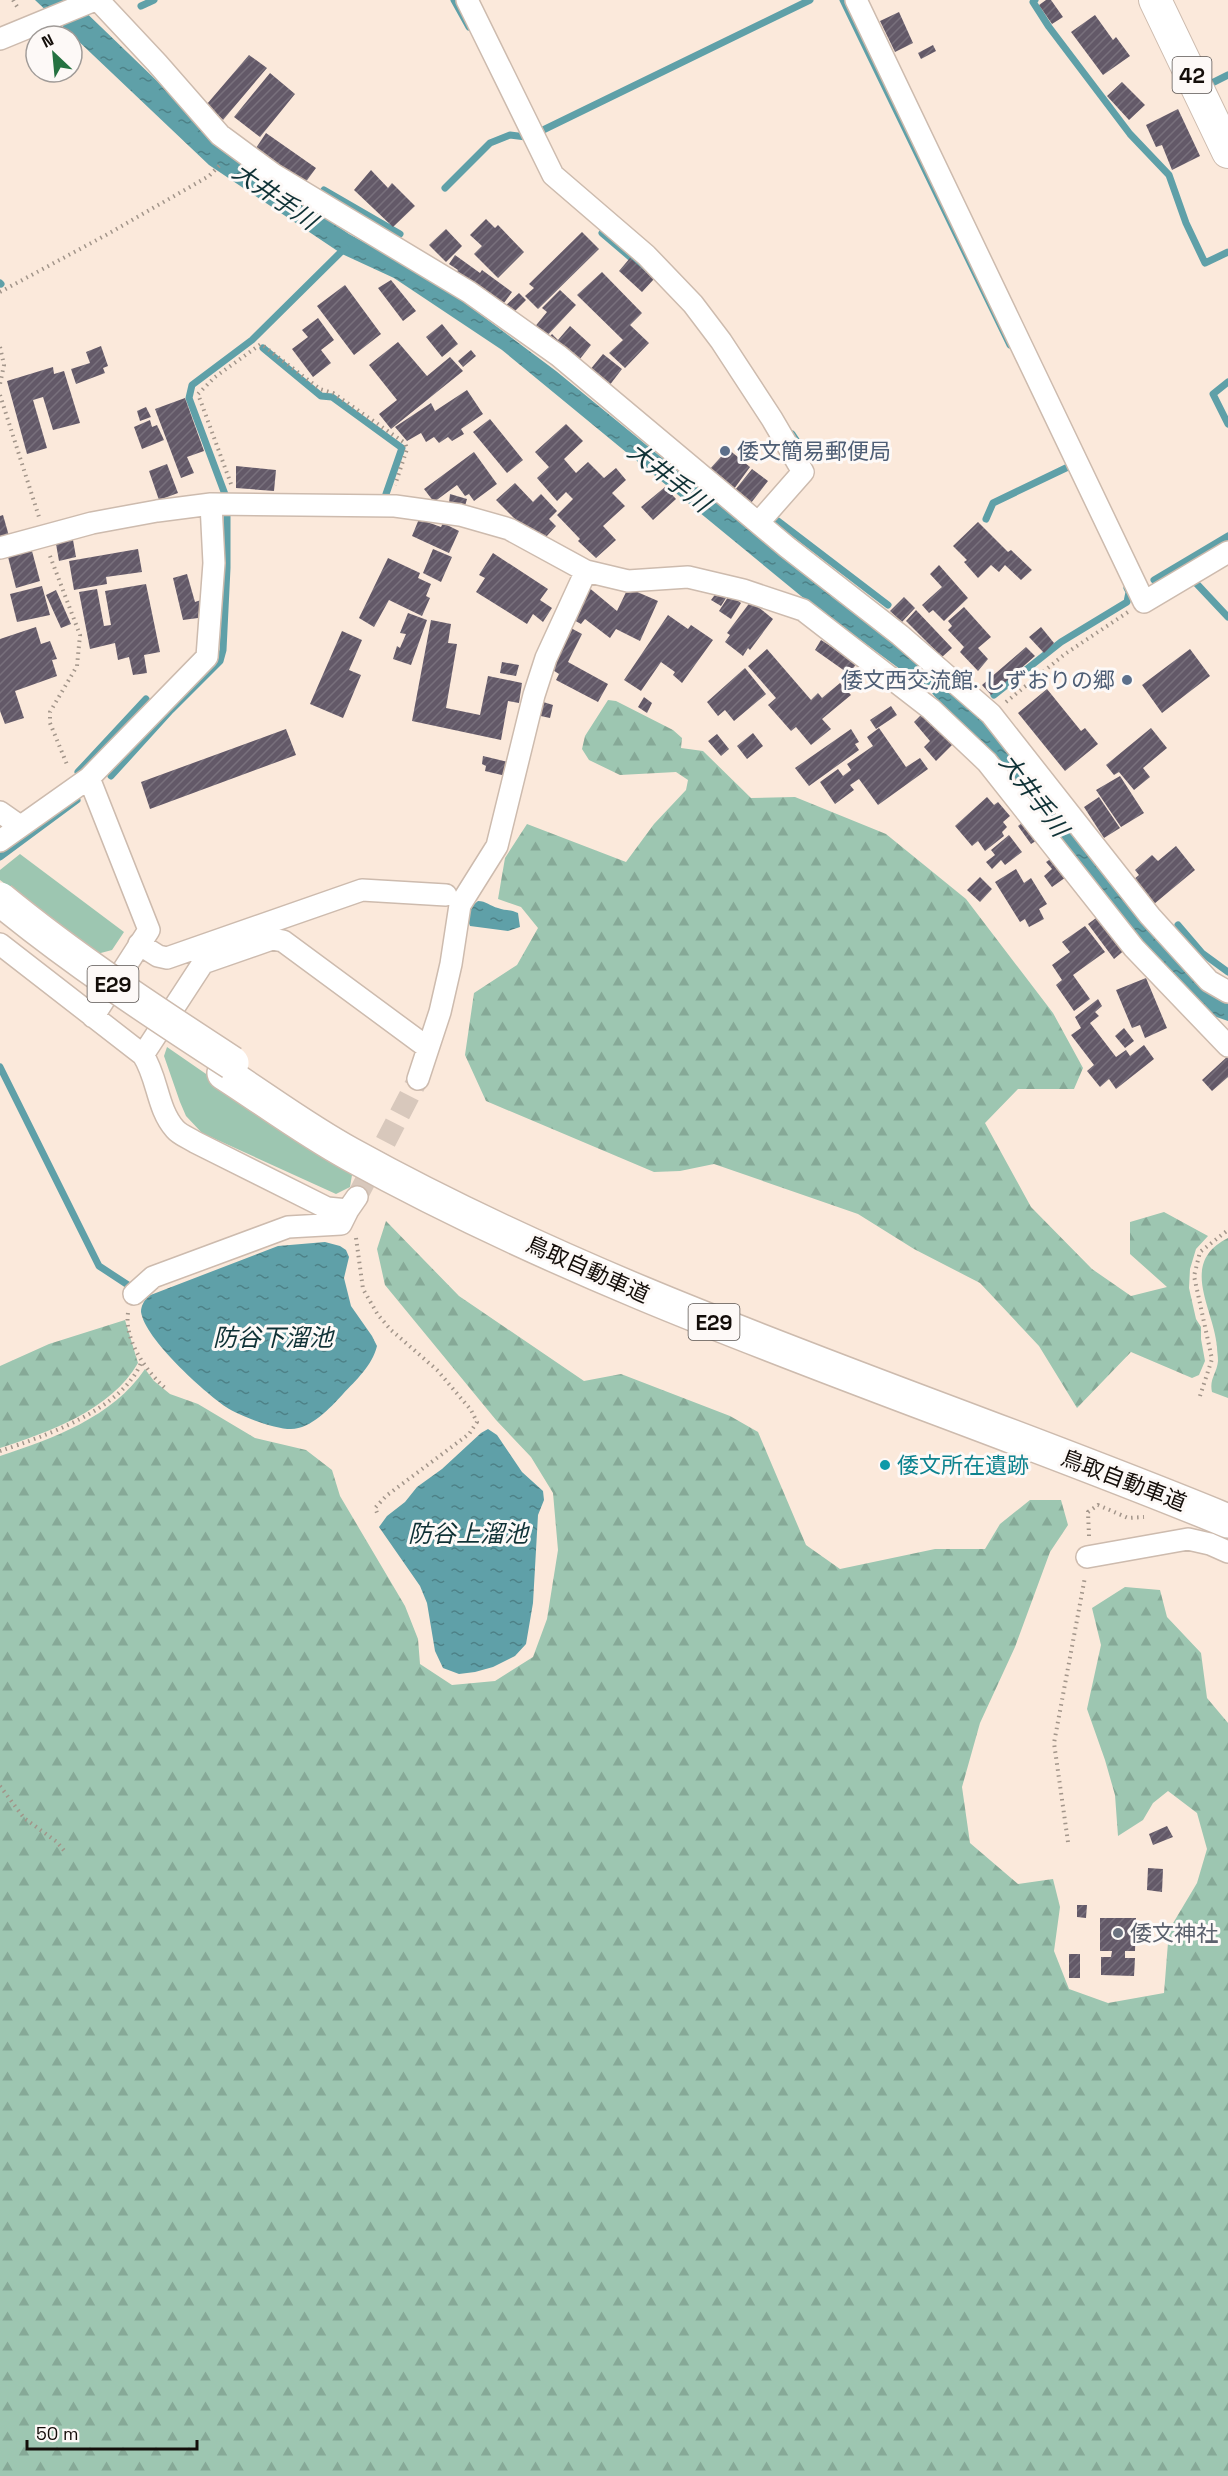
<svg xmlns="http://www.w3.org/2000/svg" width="1228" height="2476" font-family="'Space Grotesk','Noto Sans JP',sans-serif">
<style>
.green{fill:#9dc6b1}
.forest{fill:url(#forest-firs)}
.water{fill:url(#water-ripples)}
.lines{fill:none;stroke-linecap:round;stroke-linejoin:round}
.stream{stroke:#5fa0a8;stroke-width:7}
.building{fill:url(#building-hatch)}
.minor-tunnel{stroke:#d8c8bc;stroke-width:21;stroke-dasharray:21 10;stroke-linecap:butt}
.minor-casing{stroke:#cdbbae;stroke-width:24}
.primary-casing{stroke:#cdbbae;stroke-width:34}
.motorway-casing{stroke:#cdbbae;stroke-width:36}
.path{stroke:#a2958a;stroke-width:4;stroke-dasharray:1.5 4.5;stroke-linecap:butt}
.minor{stroke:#fff;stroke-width:21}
.primary{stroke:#fff;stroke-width:32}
.motorway{stroke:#fff;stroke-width:33}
.motorway-bridge-casing{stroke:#cdbbae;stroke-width:36;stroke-linecap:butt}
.motorway-bridge{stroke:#fff;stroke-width:33}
.service-dot{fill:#5c6f8a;stroke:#fdf9f7;stroke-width:2}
.culture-dot{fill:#0f9aa8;stroke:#fdf9f7;stroke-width:2}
.worship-dot{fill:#6b7280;stroke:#fdf9f7;stroke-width:2}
.labels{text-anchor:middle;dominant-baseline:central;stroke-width:6;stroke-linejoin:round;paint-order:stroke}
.shield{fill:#fdf9f7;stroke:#5a5451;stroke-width:1.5}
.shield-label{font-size:21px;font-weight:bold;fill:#140e0a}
.service-label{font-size:22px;fill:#4e5e75;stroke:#fdf9f7;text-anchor:start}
.street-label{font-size:22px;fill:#140e0a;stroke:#fdf9f7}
.culture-label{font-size:22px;fill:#0d838f;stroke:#fdf9f7;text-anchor:start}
.worship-label{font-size:22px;fill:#5b616d;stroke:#fdf9f7;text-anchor:start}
.water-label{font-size:24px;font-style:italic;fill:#0f3135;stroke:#fdf9f7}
</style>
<defs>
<pattern id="forest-firs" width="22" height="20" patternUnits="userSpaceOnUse" patternTransform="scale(1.5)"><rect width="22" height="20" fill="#9dc6b1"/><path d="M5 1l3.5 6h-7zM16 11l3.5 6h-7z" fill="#86a997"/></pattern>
<pattern id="water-ripples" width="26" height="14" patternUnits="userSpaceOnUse" patternTransform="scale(1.5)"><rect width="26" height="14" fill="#5fa0a8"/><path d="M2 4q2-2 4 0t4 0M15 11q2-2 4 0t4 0" fill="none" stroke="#4d8187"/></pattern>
<pattern id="building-hatch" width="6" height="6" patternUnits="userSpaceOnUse" patternTransform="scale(1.5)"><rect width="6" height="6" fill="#635968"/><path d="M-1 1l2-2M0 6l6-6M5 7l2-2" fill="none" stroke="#78707c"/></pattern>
</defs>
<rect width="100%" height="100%" fill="#fbe9db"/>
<!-- green -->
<path class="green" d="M20,854L124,932L112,950L97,954L0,880V870Z
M167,1047L352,1175L350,1187L336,1194L202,1133L186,1116L180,1102L164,1056Z"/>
<!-- forest -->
<path class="forest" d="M608,700L616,701L673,730L682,738L681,748L703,751L751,798L795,797L886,834L966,899L1053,1013L1083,1068L1074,1089H1018L985,1123L1031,1207L1092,1269L1131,1296L1167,1287L1130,1254V1222L1164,1212L1208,1236L1196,1249L1190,1269L1189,1288L1196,1319L1201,1327V1339L1205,1361L1199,1375L1192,1378L1131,1352L1077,1408L1039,1346L980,1283L914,1249L858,1214L714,1164L680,1171L654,1172L486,1101L465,1055L474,993L517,965L538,928L521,907L498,899L505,858L527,824L626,862L654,824L686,790L688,780L676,772L620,775L589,760L582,749L585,736Z
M386,1221L459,1296L584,1381L621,1374L730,1416L758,1432L806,1545L840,1569L935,1549H985L1000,1524L1030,1500H1061L1068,1525L1050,1552L1015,1647L980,1723L962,1787L970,1843L1018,1884L1053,1879L1060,1907L1054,1951L1069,1989L1108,2003L1164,1993L1169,1930L1197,1883L1207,1849L1197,1813L1168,1791L1153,1803L1143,1820L1118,1836L1115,1795L1105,1760L1087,1709L1101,1645L1092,1608L1125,1587L1160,1590L1167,1617L1201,1653L1207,1698L1228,1723V2476H0V1456C52,1439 113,1417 145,1369L154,1381L170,1394L198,1404L255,1438L306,1450L332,1470L340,1496L405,1606L418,1639L420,1664L452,1685L495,1681L533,1657L547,1619L558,1550L553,1493L531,1457L496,1420L385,1285L377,1249Z
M1228,1238V1398L1212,1392C1209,1379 1217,1373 1218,1361C1218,1356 1217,1351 1217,1347C1214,1308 1178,1263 1228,1238Z
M125,1320L138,1363C111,1410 49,1432 0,1448V1366L49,1344Z"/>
<!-- water -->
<path class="water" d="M35,0H73L237,158L349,234L440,284L556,371L744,525L959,694L1228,999V1021L1205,1013L1164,969L931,692L801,596L502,350L394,278L342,254L209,165Z
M478,901C486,901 490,906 498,908C505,911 511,909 518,913L520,927L508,931L470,926L467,918L473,905Z
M325,1242L340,1246L346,1250L349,1257L344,1278L351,1306L372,1336L377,1346C372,1366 356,1380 343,1394C330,1408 311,1429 291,1429C274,1429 240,1416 226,1407C204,1392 145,1339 141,1312C141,1306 144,1301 148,1296L278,1246Z
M488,1429L497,1435L522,1472L543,1491L544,1500L538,1515L533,1603L526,1644L515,1656L493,1667L475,1672L459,1674L443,1668L435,1651L427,1603L420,1586L379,1527L387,1516L405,1502L417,1487L442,1469L481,1433Z"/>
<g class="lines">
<!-- stream -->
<path class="stream" d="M454,0L469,27
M843,0L1010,345
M1035,0L1033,2L1049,27L1130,134L1169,175L1186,223L1205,263L1228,252
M141,6L154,0
M1212,83L1228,75
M541,131L810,0
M445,188L490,143L510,135L526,137
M324,190L400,234
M602,233L650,274
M0,283L1,284
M263,348L321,396L332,397L402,448L386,494
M1228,382L1213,394L1228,424
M792,434L802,449
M226,497L189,398L192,385L252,340L345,248
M986,519L993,503L1068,467
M778,521L888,605
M1154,580L1228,536
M1195,582L1228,617
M994,695L1061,642L1127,602L1129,592L1127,588
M78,772L146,699
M111,776L171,710L220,661L223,650L227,568V514
M0,857L77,800
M1178,925L1202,953L1228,972
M0,1067L99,1266L128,1285"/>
</g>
<!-- building -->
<path class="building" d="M1046,0H1051L1063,17L1052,24L1039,5Z
M899,12L913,43L895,52L880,21Z
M1095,15L1113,40L1116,37L1130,56L1103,75L1071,32Z
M933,45L936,51L921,59L918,53Z
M249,55L267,68L223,120L207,104Z
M270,73L295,94L260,137L234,117Z
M1122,82L1145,105L1129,120L1107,96Z
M1178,109L1200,156L1172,170L1162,145L1156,147L1146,125Z
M266,133L316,168L305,183L256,148Z
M371,170L388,188L392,183L415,206L393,227L354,190Z
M486,219L495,228L498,225L524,252L498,278L474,254L482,246L470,235Z
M446,229L462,246L446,262L429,245Z
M582,232L599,249L538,309L525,296L534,288L529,284Z
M455,255L480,273L482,270L512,292L501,307L455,275L458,270L449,264Z
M630,258L654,279L642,292L619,271Z
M602,272L642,313L630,325L649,343L625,368L609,353L623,340L577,295Z
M391,280L416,311L403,321L378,288Z
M345,285L381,334L354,355L317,306Z
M560,290L576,305L544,339L533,329L547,312L542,308Z
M519,293L526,300L511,315L504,307Z
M318,318L334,340L321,350L331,363L313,377L292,349L308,337L302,330Z
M442,324L458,344L442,357L426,337Z
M570,326L591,345L576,364L547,340L552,334L558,340Z
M398,342L427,376L450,357L463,371L391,429L379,414L397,400L369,365Z
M101,346L108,366L103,368L105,373L76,384L71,369L90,363L86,352Z
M471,350L476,356L463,367L458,361Z
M603,354L622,369L609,386L589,371Z
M53,367L54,374L64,371L80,423L53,430L43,397L33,400L47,448L27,454L7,381Z
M467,390L483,414L461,429L464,434L452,441L448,437L439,443L434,437L426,442L421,433L407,441L395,427L431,403L435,411Z
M185,398L204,451L187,457L194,473L181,478L155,409Z
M146,407L151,417L140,421L137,411Z
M490,419L523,460L507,473L473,432Z
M150,420L152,427L157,425L164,440L142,449L134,427Z
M566,424L583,441L564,459L576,473L588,462L604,478L616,468L626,480L612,493L625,506L603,526L616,540L596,558L578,541L580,539L557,515L573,499L566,492L557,501L537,478L549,467L535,452Z
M728,449L750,467L734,489L709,470Z
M474,452L497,484L474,501L469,494L465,496L457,485L434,502L424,489Z
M167,464L178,493L159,500L149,471Z
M236,466L276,470L274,491L236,488Z
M752,469L768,481L751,503L735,490Z
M515,483L533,502L541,494L557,511L549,519L556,526L546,537L518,522L496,500Z
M665,487L676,499L653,520L641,507Z
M450,494L467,499L465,506L449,503Z
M3,515L9,536L0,538V516Z
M419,519L441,527L443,523L459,531L449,553L412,536Z
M978,522L1008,552L1011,550L1032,570L1021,580L1005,565L999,572L991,565L978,578L964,562L967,560L953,546Z
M73,540L76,557L59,561L56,544Z
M138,549L142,572L106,577L107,584L74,590L69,561Z
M433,549L452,557L441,582L423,573Z
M32,551L40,581L16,588L8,557Z
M493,553L548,589L540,600L552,608L543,622L533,614L527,624L476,592L485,578L479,575Z
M388,558L420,573L418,578L431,584L426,596L430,598L422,616L389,600L374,627L359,618Z
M939,565L968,598L944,621L933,610L929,613L922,605L942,587L930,574Z
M187,574L195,602L201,600L198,618L183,620L173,578Z
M146,584L160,652L144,655L147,673L133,675L129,657L118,660L115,643L90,649L79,592L97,589L104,626L111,625L105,591Z
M42,586L50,615L17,622L10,594Z
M587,586L617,611L628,588L658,601L640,641L616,629L610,638L585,619L581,624L572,619Z
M56,590L71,624L61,628L46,595Z
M717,592L726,598L721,606L711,600Z
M730,594L741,603L731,619L719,611Z
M904,597L915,608L902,622L890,611Z
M751,601L773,619L750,650L748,648L743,656L725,642L730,635L727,633Z
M964,607L991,637L978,648L988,659L978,671L960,652L964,647L948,630L952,626L948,621Z
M916,610L952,648L942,657L906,621Z
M408,613L427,620L411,665L393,659L397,646L400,648L406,634L400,633Z
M668,615L688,629L691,625L713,640L682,683L673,675L675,672L661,662L641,691L624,680Z
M431,620L451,624L448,643L457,644L446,708L480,715L488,676L522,683L519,703L508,701L501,740L412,721Z
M36,627L41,644L50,641L57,659L52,660L57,676L15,691L24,718L5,724L0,711V639Z
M569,627L582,634L568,662L608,684L598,702L556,680L559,674L548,667Z
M1041,627L1054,643L1044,653L1029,637Z
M342,631L362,640L349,670L361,675L343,718L310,704Z
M821,640L857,663L849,674L815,650Z
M1026,647L1035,656L991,695L982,685Z
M767,649L811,700L818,693L822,698L840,683L851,695L822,719L831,729L811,745L796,727L791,731L768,705L776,698L748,666Z
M1190,649L1210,676L1162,713L1142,685Z
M502,662L519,665L516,676L500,673Z
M745,668L766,694L734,721L725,710L718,716L707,702Z
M1047,689L1081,731L1085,728L1098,744L1065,771L1018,713Z
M644,697L652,703L647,713L638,707Z
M540,701L553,705L550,718L536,715Z
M891,706L897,715L876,729L870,720Z
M925,711L955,742L936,761L924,747L930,741L914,722Z
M879,728L906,767L920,758L928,769L878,805L859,779L850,785L854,790L835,804L820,782L838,769L843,776L851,770L847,764L873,746L867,737Z
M1151,728L1167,748L1143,768L1150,777L1134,790L1119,772L1114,775L1106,765Z
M286,729L296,755L150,809L141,782Z
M851,729L859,742L855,744L859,750L809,786L795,768Z
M753,733L763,746L747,759L737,746Z
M717,734L729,749L721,756L708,741Z
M483,756L508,762L506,776L485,771L486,766L482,764Z
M1120,776L1144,813L1121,827L1096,790Z
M987,797L994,805L998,802L1010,816L1003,822L1007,827L1002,832L1004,836L985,851L978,841L972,846L955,826Z
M1099,797L1120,828L1104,838L1084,807Z
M1027,819L1042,837L1031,844L1018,826Z
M1009,835L1022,852L1005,865L1001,860L992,869L986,862L995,855L991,850Z
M1176,846L1195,870L1154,904L1133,880L1139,875L1135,870L1152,855L1158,861Z
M1055,856L1069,875L1052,887L1044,876L1052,869L1046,862Z
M1016,869L1024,883L1031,878L1047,904L1039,909L1044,919L1029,927L1025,919L1020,922L995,882Z
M980,877L992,889L980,902L967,890Z
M1100,915L1127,948L1114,959L1088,924Z
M1085,926L1105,952L1073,975L1090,999L1074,1011L1056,985L1062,980L1052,965L1070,952L1062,942Z
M1146,978L1167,1028L1145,1038L1140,1025L1132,1028L1116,990Z
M1098,999L1102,1006L1095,1012L1099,1016L1090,1023L1116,1057L1126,1050L1130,1056L1144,1045L1154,1059L1116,1089L1109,1079L1100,1087L1087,1071L1094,1065L1071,1035L1081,1028L1075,1017Z
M1124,1028L1134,1041L1125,1048L1115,1036Z
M1228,1056V1077L1212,1091L1202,1080Z
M1167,1826L1173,1837L1153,1845L1149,1834Z
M1148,1868L1163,1869L1162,1892L1147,1890Z
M1077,1905H1087L1086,1918L1077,1917Z
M1100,1918H1136L1135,1951H1125V1958H1135L1134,1976L1101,1975V1957H1111L1112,1951H1100Z
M1069,1954H1080V1978H1069Z"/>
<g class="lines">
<!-- minor-tunnel -->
<path class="minor-tunnel" d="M357,1197L418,1079"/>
<!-- minor casing -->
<g class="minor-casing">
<path id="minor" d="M98,0L157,63L220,135L273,174L469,292L559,356L787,547L900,635L991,714L1150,916L1209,981L1228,992
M467,0L553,175L646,255L693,304L721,341L772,419L803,472L759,522
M856,0L1144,602L1228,552
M0,39L95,0
M0,548L92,523L157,511L211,504L395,506L460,515L509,529L586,571L628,581L688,577L743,590L803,610L931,709L987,762L1134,948L1228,1046
M89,778L149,930L93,1017
M0,812L20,826
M0,841L89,778L207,657L214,563L211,504
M0,944L143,1055C158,1078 157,1109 175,1129C180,1135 189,1138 195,1142L327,1208L348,1210L357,1197
M139,944L158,956L167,958L362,890L446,895
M143,1055L203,963L272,939L283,941L428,1048
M418,1079L440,1012L451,964L460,905L497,846L534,695L546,658L586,571
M134,1294L153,1277L288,1227L341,1224L348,1210
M1087,1557L1188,1539L1210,1544L1228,1552"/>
</g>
<!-- primary casing -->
<g class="primary-casing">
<path id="primary" d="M1155,0L1228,152"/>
</g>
<!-- motorway casing -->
<g class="motorway-casing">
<path id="motorway" d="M224,1073C266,1100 306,1130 350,1154C628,1308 935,1400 1228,1521"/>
</g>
<!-- path -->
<path class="path" d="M13,0L18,8
M0,292L106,235L209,176L222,163
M0,347L4,365L0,384
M0,395L39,517
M231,484L198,394L215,377L261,344L320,389L333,393L405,443L407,449L395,485
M50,556L80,635L77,666L50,712V723L68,767
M1006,702L1065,654L1128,612
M356,1238L363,1289L378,1315L391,1330L437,1370L471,1410L477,1422L469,1434L386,1496L375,1508L378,1515
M128,1313C124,1340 146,1371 165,1388
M1200,1396L1212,1359L1194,1276L1200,1252L1228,1230
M0,1451C45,1436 125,1409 142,1360
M1089,1536L1088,1512L1098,1505L1128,1518L1144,1517
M0,1786L24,1818L57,1842L66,1853
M1068,1842L1054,1743L1085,1577"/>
<!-- minor -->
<use href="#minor" class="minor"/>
<!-- primary -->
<use href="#primary" class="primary"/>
<!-- motorway -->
<use href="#motorway" class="motorway"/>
<!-- motorway-bridge casing -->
<g class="motorway-bridge-casing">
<path id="motorway-bridge" d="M0,899C73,959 152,1011 232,1063"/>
</g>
<!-- motorway-bridge -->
<use href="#motorway-bridge" class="motorway-bridge"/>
</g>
<!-- markers -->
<g class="service-dot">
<circle cx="725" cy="451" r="6"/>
<circle cx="1127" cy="680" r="6"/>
</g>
<circle class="culture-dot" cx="885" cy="1465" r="6"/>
<circle class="worship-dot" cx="1118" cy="1933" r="6"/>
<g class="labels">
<!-- shield labels -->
<g class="shield">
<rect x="1172.5" y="57" width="39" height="36" rx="4.5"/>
<rect x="87.5" y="966" width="51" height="36" rx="4.5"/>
<rect x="688.5" y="1304" width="51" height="36" rx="4.5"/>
</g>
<g class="shield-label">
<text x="1192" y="75">42</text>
<text x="113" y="984">E29</text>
<text x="714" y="1322">E29</text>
</g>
<!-- service labels -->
<g class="service-label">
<text x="737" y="451">倭文簡易郵便局</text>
<text x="1115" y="680" text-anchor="end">倭文西交流館. しずおりの郷</text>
</g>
<!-- street labels -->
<g class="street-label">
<text transform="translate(588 1269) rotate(24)">鳥取自動車道</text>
<text transform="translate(1124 1480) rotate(21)">鳥取自動車道</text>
</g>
<!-- culture labels -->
<g class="culture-label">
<text x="897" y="1465">倭文所在遺跡</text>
</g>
<!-- worship labels -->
<g class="worship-label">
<text x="1130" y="1933">倭文神社</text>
</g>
<!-- water labels -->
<g class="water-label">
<text transform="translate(275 196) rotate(35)">大井手川</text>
<text transform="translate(669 477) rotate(38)">大井手川</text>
<text transform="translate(1034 795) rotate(53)">大井手川</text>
<text x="273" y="1337">防谷下溜池</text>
<text x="468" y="1533">防谷上溜池</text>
</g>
</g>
<!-- north arrow -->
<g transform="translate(54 54) rotate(334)"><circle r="28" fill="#fdf9f7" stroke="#a09b98" stroke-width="1.5"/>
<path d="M0-4.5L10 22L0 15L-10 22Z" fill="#257241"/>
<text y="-9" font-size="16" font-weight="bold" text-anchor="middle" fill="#140e0a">N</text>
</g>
<!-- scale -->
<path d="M27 2440v9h170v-9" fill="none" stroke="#140e0a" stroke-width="3"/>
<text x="36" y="2440" font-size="18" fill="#140e0a" stroke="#fdf9f7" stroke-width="4.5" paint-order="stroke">50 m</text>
</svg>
